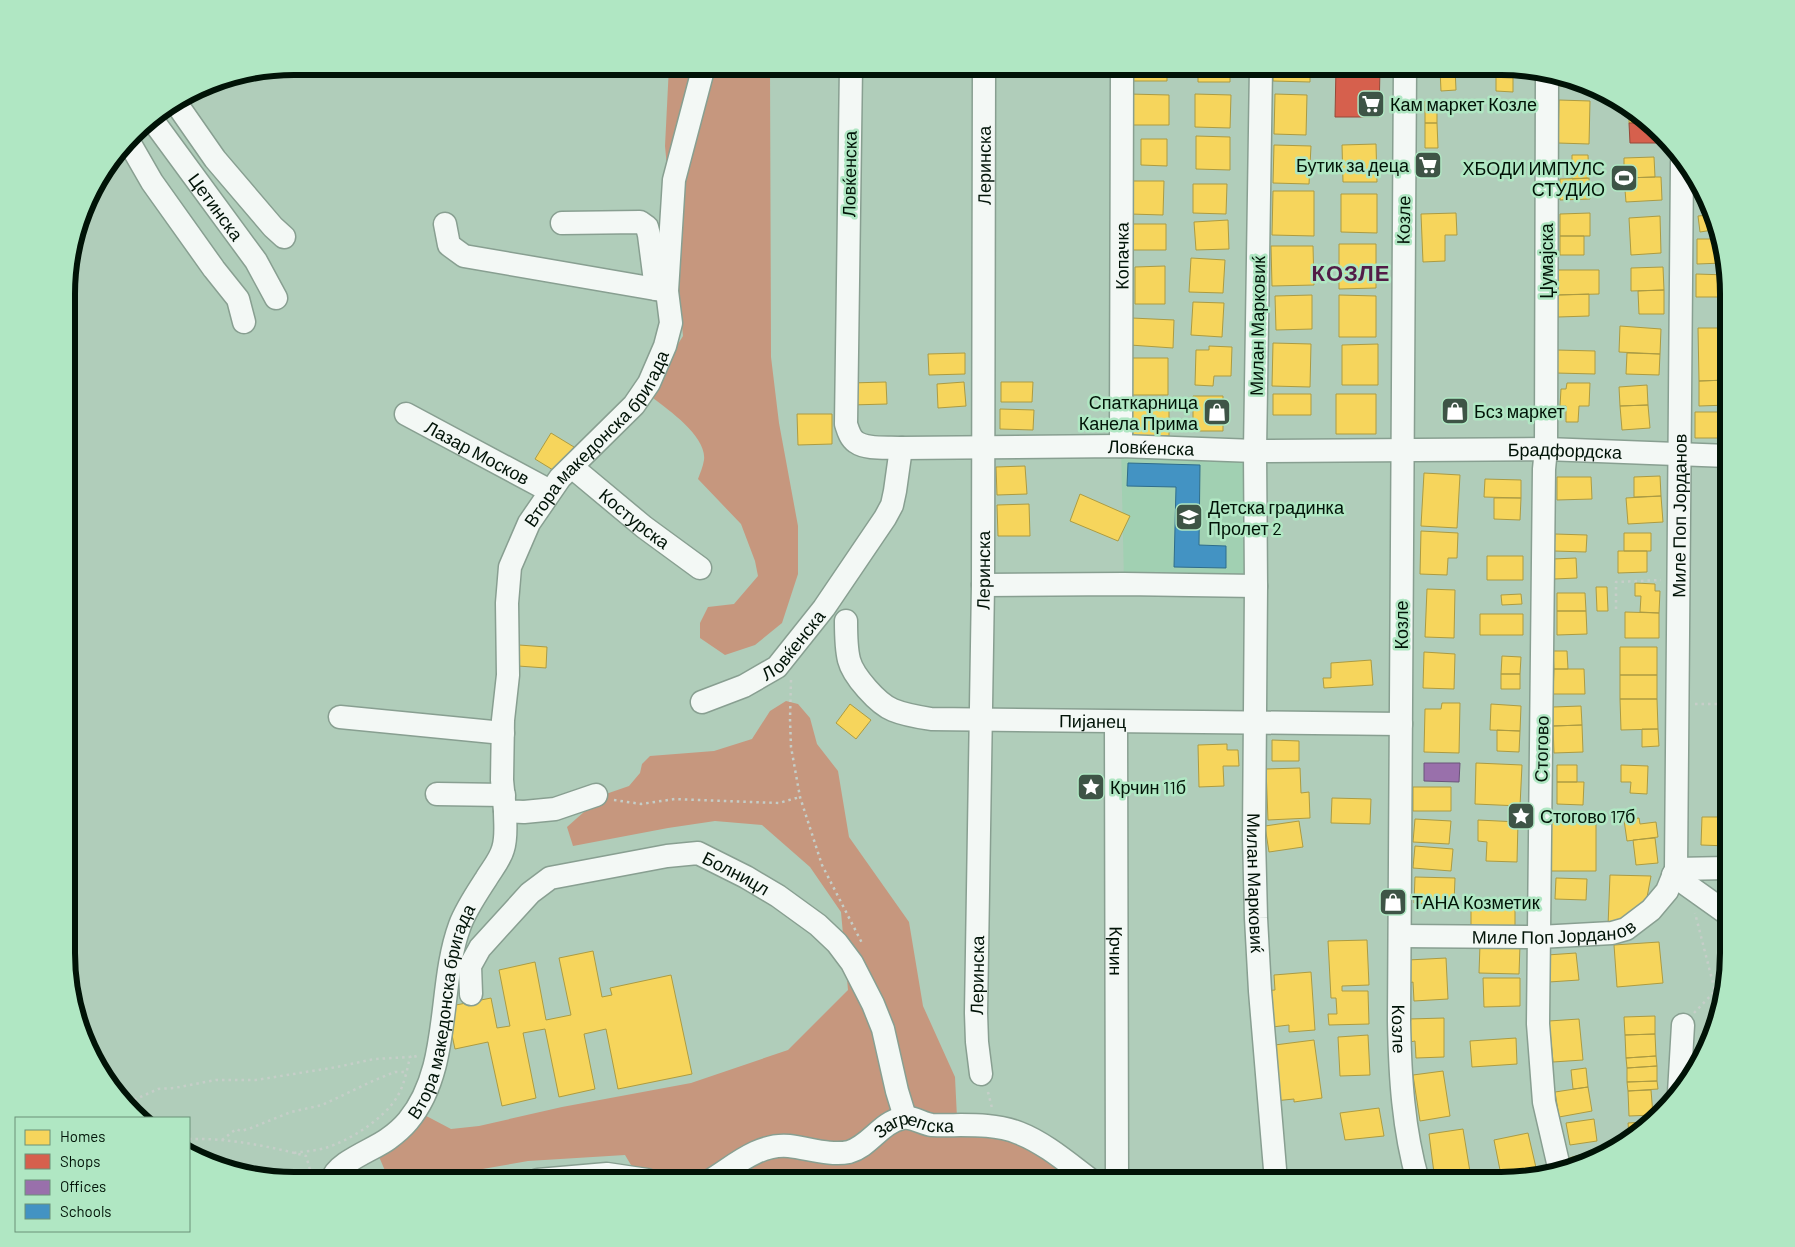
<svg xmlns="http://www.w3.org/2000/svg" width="1795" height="1247" font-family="Barlow,sans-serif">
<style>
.built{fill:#a1d0b2}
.forest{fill:#c6977e}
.homes{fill:#f6d55c;stroke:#ac9b42}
.shops{fill:#d6604d;stroke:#964938}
.offices{fill:#9970ab;stroke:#6b547a}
.schools{fill:#4393c3;stroke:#2f6d8b}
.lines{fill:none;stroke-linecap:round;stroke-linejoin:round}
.minor-casing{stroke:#889f91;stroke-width:25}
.path{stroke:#c5cec8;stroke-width:2.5;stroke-dasharray:2.5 4;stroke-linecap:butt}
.minor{stroke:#f3f8f5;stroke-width:22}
.labels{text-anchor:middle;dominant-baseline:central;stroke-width:5;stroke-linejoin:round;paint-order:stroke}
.poi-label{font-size:18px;fill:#011307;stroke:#b0e7c3;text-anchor:start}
.street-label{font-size:18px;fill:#011307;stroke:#b0e7c3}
.district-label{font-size:22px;font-weight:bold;letter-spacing:1px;fill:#521c47;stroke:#b0e7c3}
.rim{fill:none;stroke:#011307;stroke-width:6}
</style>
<rect width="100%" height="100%" fill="#b0cdba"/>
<!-- built -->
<path class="built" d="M1121,446L1255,451L1256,586L1124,584Z"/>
<!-- forest -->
<path class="forest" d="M669,66H770L771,357L779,423L798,526V574L782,623L755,645L725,655L700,638V623L708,607L734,604L758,576L755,561L741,524L698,479C700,473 703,467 704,460C707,437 670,411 653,398V384L683,336L665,146Z
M225,80L208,96L199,89L207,84Z
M786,701L798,704L810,718L817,744L838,771L849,837L909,922L923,1006L955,1077L957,1118L1021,1144L1084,1181L640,1180L625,1155L528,1161L419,1180H389L377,1152L415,1110L451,1129L479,1126L562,1107L691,1083L788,1050L848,990L841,912L810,867L762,825L715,821L668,828L573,846L567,827L603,795L629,786L640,773L642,764L650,756L714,751L752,739L770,711Z
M68,772L77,780L68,827Z"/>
<!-- homes -->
<path class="homes" d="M1133,67H1167V81H1133Z
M1198,67H1230V82H1198Z
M1273,67H1310V82L1273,81Z
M1496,67H1513V92L1496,91Z
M1455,68L1456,90L1441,91L1440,69Z
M1551,74L1574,78L1587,86H1551Z
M1129,94L1169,95V125H1129Z
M1195,94L1231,95L1230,128L1195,127Z
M1275,94L1307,95L1306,135L1274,134Z
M1559,100L1590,101L1589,144L1558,143Z
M1425,101H1437V123H1425Z
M1629,108L1639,113L1648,123H1629Z
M1425,123H1437L1438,148H1425Z
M1196,136L1230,137V170L1196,169Z
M1141,139H1167V166L1141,165Z
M1376,144L1377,182H1343L1342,145Z
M1274,145L1311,146L1309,184L1273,183Z
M1572,155H1588L1589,178L1572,179Z
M1654,157L1655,177L1624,178V158Z
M1655,177H1661L1662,200L1626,202L1624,178Z
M1589,178L1590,199L1560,200V179Z
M1131,181H1164L1163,215L1130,214Z
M1698,183H1699L1705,201H1699Z
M1193,184H1227L1226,214L1193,213Z
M1273,191H1314V236L1272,235Z
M1341,194H1377V233L1341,232Z
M1456,213L1457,235H1445V261L1423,262L1421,214Z
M1590,213V236H1560V214Z
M1709,215L1713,230L1700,232L1698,216Z
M1660,216L1661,253L1631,255L1629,218Z
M1228,220L1229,249L1196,250L1194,222Z
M1133,224H1166V250H1133Z
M1560,236H1584V255H1560Z
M1697,239H1716L1723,263L1697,264Z
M1339,244H1376V288L1339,289Z
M1271,246H1313L1314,285L1272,286Z
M1191,258L1225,260L1223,293L1189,292Z
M1165,266V304H1135V267Z
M1663,267L1664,290L1631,291V268Z
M1557,270H1599V294L1557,295Z
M1696,274L1727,275L1728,297H1696Z
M1664,290V314H1639L1638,291Z
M1589,294V316L1558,317L1557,295Z
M1312,295V329L1276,330L1275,296Z
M1339,295L1376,296V337H1339Z
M1193,302L1224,303L1222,337L1191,335Z
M1132,318L1174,320L1173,348L1130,345Z
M1620,326L1661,329L1660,354L1619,352Z
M1698,328H1728V380L1699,381Z
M1273,343L1311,344L1310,387L1272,386Z
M1378,344V385H1342V345Z
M1209,346L1232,347L1231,376H1214L1213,386L1195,385L1196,350H1209Z
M1557,350L1595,351V374L1556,373Z
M965,353V374L929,375L928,354Z
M1627,353L1660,354L1659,375L1626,374Z
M1131,358H1168V395H1131Z
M1728,380V405L1699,406V381Z
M886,382L887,404L851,405L850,383Z
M964,382L966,406L938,408L937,384Z
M1001,382H1033L1032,402H1001Z
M1567,383H1590L1589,406H1579L1578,422H1566V406H1560L1561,389H1566Z
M1647,385L1648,405L1620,406L1619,387Z
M1273,394H1311V415H1273Z
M1336,394H1376V434H1336Z
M1193,396H1223V431H1193Z
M1132,402H1169V436H1133Z
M1648,405L1650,428L1622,430L1620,406Z
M1000,409L1034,410L1033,430L1000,429Z
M1695,412H1728V438H1695Z
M797,414H832V444L798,445Z
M551,433L574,447L558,473L535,459Z
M1025,466L1027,494L997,495L996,467Z
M1424,473L1460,475L1457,528L1421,526Z
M1660,476L1661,496L1634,497V477Z
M1557,477H1591L1592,499L1557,500Z
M1485,479L1521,480V498L1484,497Z
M1080,494L1130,516L1118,541L1070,521Z
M1661,496L1663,522L1628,524L1626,498Z
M1494,498H1521L1520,520L1494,519Z
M1029,504L1030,536H998L997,505Z
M1421,531L1458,533L1457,558H1448L1447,575L1420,574Z
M1624,533H1651V551H1624Z
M1555,534L1587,535L1586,552L1554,551Z
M1618,551H1647V572L1618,573Z
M1487,556H1523V580H1487Z
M1576,558L1577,578L1554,579L1553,559Z
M1635,583L1655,584V591H1660L1659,613L1640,612L1641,596H1635Z
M1596,587H1607L1608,611H1597Z
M1427,589L1455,590L1454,638L1425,637Z
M1557,593H1585L1586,611H1557Z
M1521,594L1522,604L1502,605L1501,595Z
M1557,611H1586L1587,634L1557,635Z
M1625,612L1659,613V638H1625Z
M1480,614H1523V635H1480Z
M1721,629H1728V656H1721Z
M519,645L547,647L546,668L518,666Z
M1620,647H1657V675H1620Z
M1553,651H1567L1568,669H1554Z
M1424,652L1455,654L1454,689L1423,688Z
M1502,656L1521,657L1520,674H1501Z
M1371,660L1373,685L1324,688L1323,678H1331V663Z
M1554,669H1584L1585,694H1553Z
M1501,674H1520V689H1501Z
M1620,675H1657V699H1620Z
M1620,699H1657L1658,729L1621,730Z
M1442,703H1460L1459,753L1424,752L1425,709H1441Z
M850,704L871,720L856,739L836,723Z
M1491,704L1521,706L1520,731L1490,730Z
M1581,706L1582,725L1553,726V707Z
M1582,725L1583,752L1554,753L1553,726Z
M1642,729H1658L1659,746L1642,747Z
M1497,730L1520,731L1519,752L1497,751Z
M1272,740L1299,741V761H1272Z
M1227,744V750H1238L1239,766H1223L1224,786L1199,787L1198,745Z
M1476,763L1522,765L1520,806L1475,804Z
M1557,765H1577V782H1557Z
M1621,765L1648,766L1647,794L1630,793L1631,782H1621Z
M1300,768L1301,793L1309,792L1310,818L1268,820L1266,769Z
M1557,782H1584L1583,805L1557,804Z
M1413,787H1451V811H1413Z
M1332,798L1371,799L1370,824L1331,823Z
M1702,817H1728V846L1701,845Z
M1639,818L1640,824L1656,822L1658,837L1627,841L1624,820Z
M1415,819L1451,821L1449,844L1413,842Z
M1478,820L1518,822L1517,862L1486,861L1487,842L1478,841Z
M1299,821L1303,847L1269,852L1265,826Z
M1548,822H1596V871H1548Z
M1655,838L1658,863L1636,865L1633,840Z
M1415,846L1453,849L1451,871L1413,868Z
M1610,875L1651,876L1645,908L1608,926Z
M1415,877L1455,878L1454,904L1414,903Z
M1556,878L1587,879L1586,900L1555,899Z
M1471,904H1515V927H1471Z
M1367,940L1369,985L1342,986V991H1368L1369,1024L1329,1025L1328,1014H1337L1336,998H1331L1328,941Z
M1659,942L1663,983L1617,987L1614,945Z
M1480,945H1520L1519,974L1479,973Z
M593,951L602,997L612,995L610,988L671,975L692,1074L618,1089L606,1029L584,1034L595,1089L559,1097L545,1029L523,1033L536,1098L502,1106L488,1042L455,1049L446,1007L491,998L497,1028L510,1026L499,970L535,962L546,1020L571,1015L559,958Z
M1576,953L1579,980L1549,982L1547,955Z
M1446,958L1448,999L1414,1001L1413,982L1409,983L1408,960Z
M1311,972L1315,1030L1289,1032V1025L1272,1027L1263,991L1275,990L1274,975Z
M1483,978H1520V1006L1484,1007Z
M1655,1016V1034L1625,1035L1624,1017Z
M1444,1018V1057L1416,1058L1415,1041L1410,1042L1409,1019Z
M1579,1019L1583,1060L1553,1062L1549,1021Z
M1655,1034L1656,1056L1626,1058L1625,1035Z
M1368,1035L1370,1075L1340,1076L1338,1037Z
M1516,1038L1517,1064L1472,1067L1470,1041Z
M1314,1040L1322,1098L1294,1102V1099L1274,1101L1267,1046Z
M1656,1056L1657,1066L1627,1068L1626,1058Z
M1657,1066V1081L1627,1082V1068Z
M1586,1068L1588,1087L1573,1089L1571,1070Z
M1443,1071L1450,1116L1420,1121L1413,1075Z
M1657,1081L1658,1089L1628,1091L1627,1082Z
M1588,1087L1592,1111L1559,1117L1555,1092Z
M1651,1090L1653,1115L1629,1116L1628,1091Z
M1379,1108L1384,1136L1345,1140L1340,1113Z
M1594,1119L1597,1141L1570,1145L1566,1123Z
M1644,1122L1629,1135L1628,1123Z
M1463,1129L1471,1178L1438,1181L1437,1172L1434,1173L1429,1134Z
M1528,1133L1537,1172L1502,1180L1494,1140Z
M1597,1150L1599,1158L1571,1164L1569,1158Z"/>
<!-- shops -->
<path class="shops" d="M1336,67H1380L1379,117H1335Z
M1629,123H1648L1663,140V143H1630Z"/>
<!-- offices -->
<path class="offices" d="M1424,763H1460L1459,782L1424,781Z"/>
<!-- schools -->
<path class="schools" d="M1128,463L1200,465L1199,545L1226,546V568L1174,567L1176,487L1127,486Z"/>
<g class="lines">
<!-- minor casing -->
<g class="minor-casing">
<g id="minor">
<path id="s1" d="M851,66L846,424C848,430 850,438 856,442C867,450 888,447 901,448L1121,446L1255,451L1546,449L1728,456"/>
<path id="s2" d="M1261,67L1255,451L1256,586L1254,838L1256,918L1260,991L1276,1181"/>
<path id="s3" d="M1405,67L1399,1021C1400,1075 1403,1129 1418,1181"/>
<path d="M1547,73L1546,449L1544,469L1538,1024L1544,1102L1559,1167"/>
<path d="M176,103L215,159L273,227L284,237"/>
<path id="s4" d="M151,118L256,261L276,298"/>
<path d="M129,142L152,182L214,269L238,299L244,322"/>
<path d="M562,223L640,222L647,227L649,235L656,289"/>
<path d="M445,224L449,245L464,256L667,291"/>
<path id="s5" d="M406,414L550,491"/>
<path id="s6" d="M1121,446L1122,67"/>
<path id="s7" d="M572,467L644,527L700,568"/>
<path d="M983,585L1124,584L1256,586"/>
<path id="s8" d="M846,621C846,634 846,648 849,660C853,676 878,704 893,710C905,715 918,717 931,719L1401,724"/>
<path id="s9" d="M702,702L744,686L777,667L824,608L885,518L892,505L895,491L901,448"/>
<path d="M340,717L503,733"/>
<path id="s10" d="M1116,722L1117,1181"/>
<path d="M437,794L504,795"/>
<path id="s11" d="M596,795L555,809L524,812L505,811L502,780L503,720L508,675L507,603L510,567L529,523L560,478L634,405L649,383L665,346L671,323L667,291L674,180L704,66"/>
<path d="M1676,869L1728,868"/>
<path d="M1673,875L1725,912H1728"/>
<path id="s12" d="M1400,936L1539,937L1612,933L1626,929L1651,910L1667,891L1676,869L1682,162"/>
<path id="s13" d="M471,994L470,966L480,948L530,893L550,878L667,856L698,853L746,877L778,896L818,925L837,943L852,963L873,1004L883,1029L897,1091L905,1117"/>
<path id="s14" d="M981,1074L977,1042L976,1013L983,585L984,67"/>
<path d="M1679,1093L1683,1025"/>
<path id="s15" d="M332,1180C335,1163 375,1149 388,1139C395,1134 403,1127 408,1121C452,1068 437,987 460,925C466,909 477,893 486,879C492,869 500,860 503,849C507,837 505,824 505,811"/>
<path d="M538,1180L607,1174L647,1180"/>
<path id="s16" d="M711,1180C734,1166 759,1143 789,1146C808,1148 830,1156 849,1152C870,1146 881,1122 903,1118C912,1116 923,1124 932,1125C960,1126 992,1122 1019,1133C1045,1143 1069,1164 1092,1181"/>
</g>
</g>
<!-- path -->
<path class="path" d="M1616,609V582L1661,580
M791,680L790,719L791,747L800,797L822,865L863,945
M1695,704H1728
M614,800L641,804L675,799L779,803L800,797
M1694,1013L1715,991L1695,913
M1718,1019L1715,991L1724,970
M988,1092L992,1108
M132,1106L134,1100L158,1089L174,1088L216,1080H256L337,1067L374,1059L410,1057
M189,1139C228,1138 269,1146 306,1156L311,1173L313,1176
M222,1140L236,1129L241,1131L251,1128L291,1112L322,1105L375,1080L395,1072H406
M294,1153C304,1151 315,1151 325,1148C349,1141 384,1119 397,1097C404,1086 407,1070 410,1057L415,1055L416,1058"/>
<!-- minor -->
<use href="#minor" class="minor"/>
</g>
<!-- icons -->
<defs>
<g id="supermarket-square" transform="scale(1.4375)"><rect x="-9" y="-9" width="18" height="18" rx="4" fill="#3e5446" stroke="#b0e7c3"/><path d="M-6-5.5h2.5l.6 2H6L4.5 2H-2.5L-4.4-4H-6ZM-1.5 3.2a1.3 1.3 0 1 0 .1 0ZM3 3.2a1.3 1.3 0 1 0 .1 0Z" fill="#fff"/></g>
<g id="stadium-square" transform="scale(1.4375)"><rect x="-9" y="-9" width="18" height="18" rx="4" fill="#3e5446" stroke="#b0e7c3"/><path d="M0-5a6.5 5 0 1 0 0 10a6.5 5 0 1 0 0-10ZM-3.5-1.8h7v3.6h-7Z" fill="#fff"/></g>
<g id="shop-square" transform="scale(1.4375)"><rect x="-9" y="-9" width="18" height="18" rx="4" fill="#3e5446" stroke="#b0e7c3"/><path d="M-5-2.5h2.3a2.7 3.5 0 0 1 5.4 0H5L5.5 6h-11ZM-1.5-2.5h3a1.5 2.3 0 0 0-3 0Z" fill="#fff"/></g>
<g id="school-square" transform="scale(1.4375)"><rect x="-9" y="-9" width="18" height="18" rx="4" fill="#3e5446" stroke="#b0e7c3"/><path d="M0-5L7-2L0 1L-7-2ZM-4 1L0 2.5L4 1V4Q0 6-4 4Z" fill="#fff"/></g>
<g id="sight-square" transform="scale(1.4375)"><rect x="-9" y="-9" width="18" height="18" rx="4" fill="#3e5446" stroke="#b0e7c3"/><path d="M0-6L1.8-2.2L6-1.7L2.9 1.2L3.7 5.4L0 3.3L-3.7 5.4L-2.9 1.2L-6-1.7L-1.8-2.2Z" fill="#fff"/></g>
</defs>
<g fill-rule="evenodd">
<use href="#supermarket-square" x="1371" y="104"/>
<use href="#supermarket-square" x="1428" y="165"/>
<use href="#stadium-square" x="1624" y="178"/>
<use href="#shop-square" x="1455" y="411"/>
<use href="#shop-square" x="1217" y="412"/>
<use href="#school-square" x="1189" y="517"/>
<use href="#sight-square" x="1091" y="787"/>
<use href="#sight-square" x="1521" y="816"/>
<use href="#shop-square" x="1393" y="902"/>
</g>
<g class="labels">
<!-- poi labels -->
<g class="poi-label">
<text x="1390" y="104">Кам маркет Козле</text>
<text x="1409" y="165" text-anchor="end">Бутик за деца</text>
<text x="1605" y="168" text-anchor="end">ХБОДИ ИМПУЛС<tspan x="1605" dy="21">СТУДИО</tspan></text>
<text x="1198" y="402" text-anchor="end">Спаткарница<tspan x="1198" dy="21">Канела Прима</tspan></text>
<text x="1474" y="411">Бсз маркет</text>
<text x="1208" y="507">Детска градинка<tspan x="1208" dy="21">Пролет 2</tspan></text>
<text x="1110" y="787">Крчин 11б</text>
<text x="1540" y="816">Стогово 17б</text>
<text x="1412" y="902">ТАНА Козметик</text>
</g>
<!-- street labels -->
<g class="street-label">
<text stroke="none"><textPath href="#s14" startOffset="909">Леринска</textPath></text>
<text transform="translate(849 174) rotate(-89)">Ловќенска</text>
<text stroke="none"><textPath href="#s4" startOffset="110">Цетинска</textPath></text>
<text transform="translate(1403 220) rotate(-89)">Козле</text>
<text stroke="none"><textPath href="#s6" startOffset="190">Копачка</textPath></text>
<text transform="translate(1546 261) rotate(-90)">Џумајска</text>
<text transform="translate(1257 326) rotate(-89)">Милан Марковиќ</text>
<text stroke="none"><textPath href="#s11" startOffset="495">Втора македонска бригада</textPath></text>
<text stroke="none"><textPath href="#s1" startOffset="675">Ловќенска</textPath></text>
<text stroke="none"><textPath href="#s1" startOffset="1089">Брадфордска</textPath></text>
<text stroke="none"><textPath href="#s5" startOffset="81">Лазар Москов</textPath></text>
<text stroke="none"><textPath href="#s12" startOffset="660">Миле Поп Јорданов</textPath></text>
<text stroke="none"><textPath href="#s7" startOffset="81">Костурска</textPath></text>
<text stroke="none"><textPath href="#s14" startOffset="504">Леринска</textPath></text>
<text transform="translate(1401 625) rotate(-90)">Козле</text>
<text stroke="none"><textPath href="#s9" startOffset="110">Ловќенска</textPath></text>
<text stroke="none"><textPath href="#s8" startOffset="308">Пијанец</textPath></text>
<text transform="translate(1541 749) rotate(-89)">Стогово</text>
<text stroke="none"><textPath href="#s13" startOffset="341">Болницл</textPath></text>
<text stroke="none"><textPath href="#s2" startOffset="816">Милан Марковиќ</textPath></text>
<text stroke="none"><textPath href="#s12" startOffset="154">Миле Поп Јорданов</textPath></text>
<text stroke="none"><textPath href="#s10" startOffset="229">Крчин</textPath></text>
<text stroke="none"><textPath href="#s14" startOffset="99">Леринска</textPath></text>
<text stroke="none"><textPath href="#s15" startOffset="214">Втора македонска бригада</textPath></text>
<text stroke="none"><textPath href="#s3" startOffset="962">Козле</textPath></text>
<text stroke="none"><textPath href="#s16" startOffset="222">Загрепска</textPath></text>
</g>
<!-- district labels -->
<g class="district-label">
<text x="1351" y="272">КОЗЛЕ</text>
</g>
</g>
<!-- crop -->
<path d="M0 0H1795V1247H0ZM294 75H1501A219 219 0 0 1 1720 294V953A219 219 0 0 1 1501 1172H294A219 219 0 0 1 75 953V294A219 219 0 0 1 294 75Z" fill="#b0e7c3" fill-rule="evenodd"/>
<path class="rim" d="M294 75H1501A219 219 0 0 1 1720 294V953A219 219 0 0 1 1501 1172H294A219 219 0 0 1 75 953V294A219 219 0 0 1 294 75Z"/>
<!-- legend -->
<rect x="15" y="1117" width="175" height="115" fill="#b0e7c3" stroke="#6a9278"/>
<rect x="25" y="1130" width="25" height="15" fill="#f6d55c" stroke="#6a9278"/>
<text x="60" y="1142" font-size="15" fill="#011307">Homes</text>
<rect x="25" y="1154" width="25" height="15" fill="#d6604d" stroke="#6a9278"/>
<text x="60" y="1167" font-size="15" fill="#011307">Shops</text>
<rect x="25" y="1180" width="25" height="15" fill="#9970ab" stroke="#6a9278"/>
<text x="60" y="1192" font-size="15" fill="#011307">Offices</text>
<rect x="25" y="1204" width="25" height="15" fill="#4393c3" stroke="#6a9278"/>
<text x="60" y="1217" font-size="15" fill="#011307">Schools</text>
</svg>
